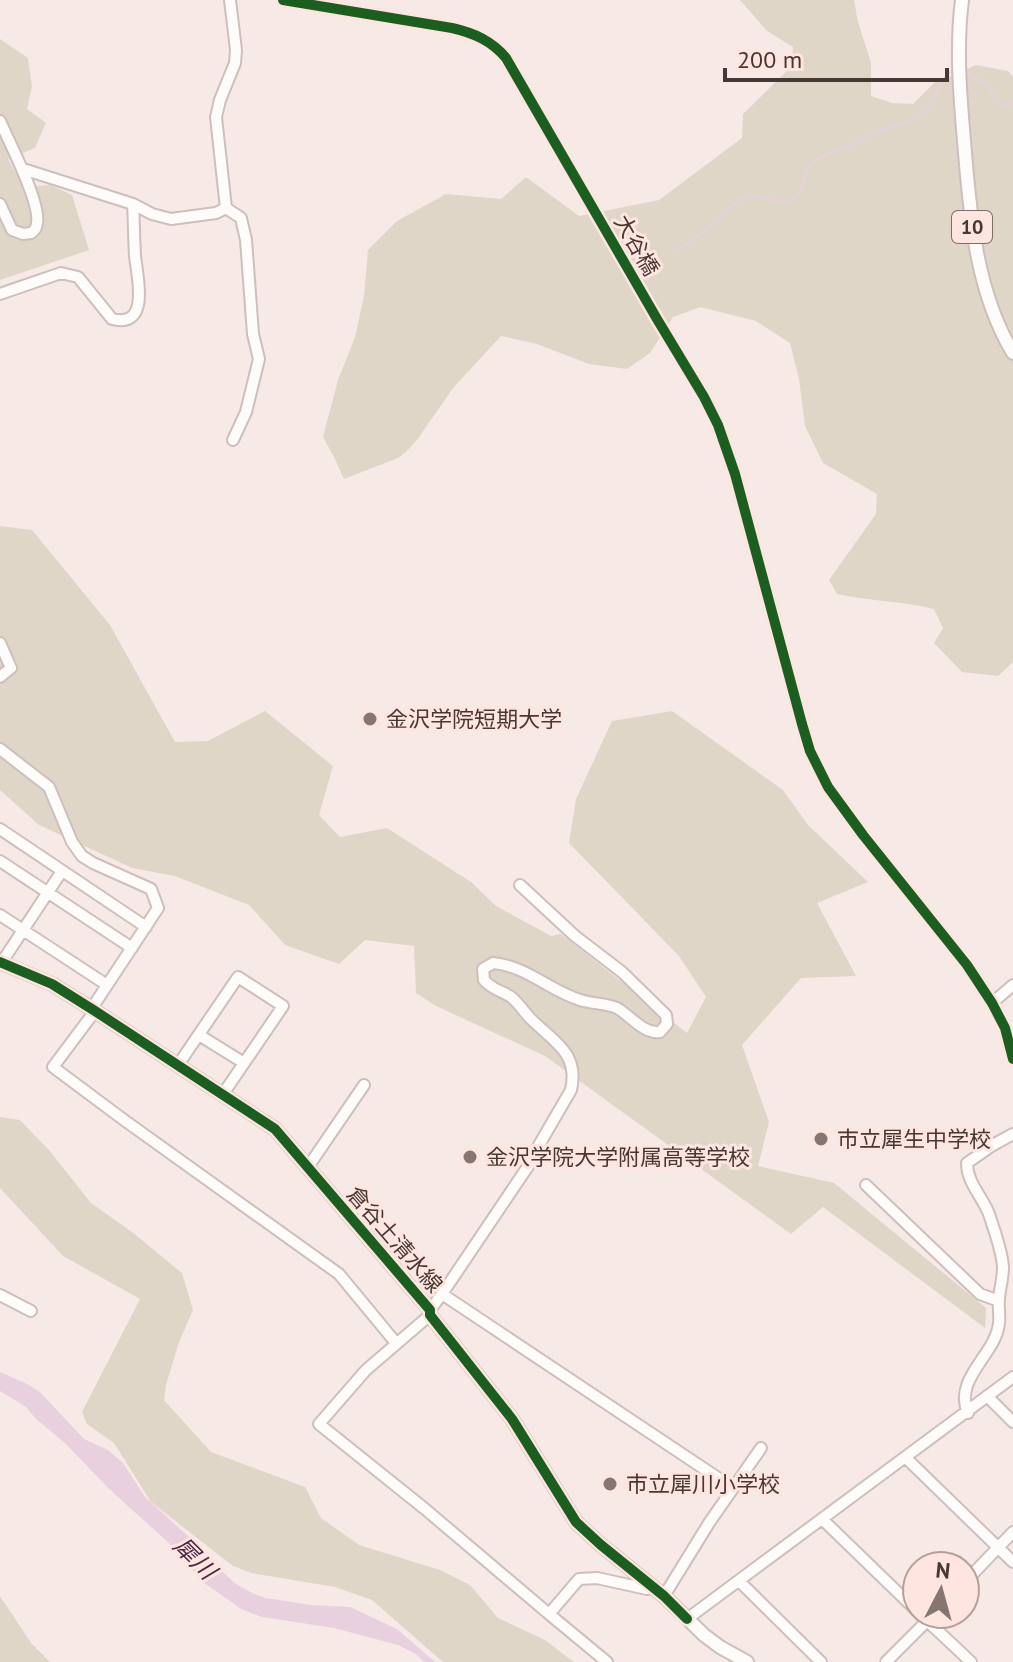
<svg xmlns="http://www.w3.org/2000/svg" width="1013" height="1662" font-family="'PT Sans','Noto Sans JP',sans-serif">
<style>
.green{fill:#e0d6c8}
.water{fill:#e9d0df}
.lines{fill:none;stroke-linecap:round;stroke-linejoin:round}
.stream{stroke:#e9d0df;stroke-width:2}
.minor-casing{stroke:#cdbfbc;stroke-width:14}
.major-casing{stroke:#cdbfbc;stroke-width:16}
.minor{stroke:#fefcfb;stroke-width:10}
.major{stroke:#fefcfb;stroke-width:12}
.cycleway-casing{stroke:#fee5df;stroke-width:15}
.cycleway{stroke:#1b5e20;stroke-width:10}
.poi-dot{fill:#857672;stroke:#fee5df;stroke-width:3}
.labels{text-anchor:middle;dominant-baseline:central;stroke-width:6;stroke-linejoin:round;paint-order:stroke}
.shield{fill:#fee5df;stroke:#7f6c67;stroke-width:2}
.shield-label{font-size:20px;font-weight:bold;fill:#483834}
.street-label{font-size:22px;fill:#483834;stroke:#fee5df}
.poi-label{font-size:22px;fill:#483834;stroke:#fee5df;text-anchor:start}
.water-label{font-size:24px;font-style:italic;fill:#4b2544;stroke:#fee5df}
</style>
<rect width="100%" height="100%" fill="#f7e9e6"/>
<!-- green -->
<path class="green" d="M740,0H854L858,22L871,63V96L892,103L913,104L934,83L976,65L1008,71L1013,77V662L998,676L962,672L934,643L943,628L934,609C902,601 869,601 837,594L829,580L876,514L877,494L823,463L805,426L799,379L790,343L756,321L700,307L673,317L650,353L627,369L589,364L537,344L501,336L453,388L417,440L406,452L398,458L344,479L335,459L323,437L338,380L355,337L364,296L368,250L397,221L446,194L501,199L526,177L579,216L659,200L742,138L743,114L792,66L793,47L767,31Z
M0,39L28,58L32,87L27,109L46,123L35,148L8,159L24,187L50,185L72,195L89,250L0,280Z
M0,526L32,530L110,625L175,742L208,741L265,711L333,766L319,815L340,837L387,828L471,882L496,906L551,936L561,934L687,1033L706,997L679,956L569,843L576,799L612,721L672,711L783,790L808,825L868,882L817,903L856,976L801,978L742,1045L769,1122L758,1166L834,1183L986,1308L985,1328L823,1207L791,1234L545,1056L436,1006L416,993L414,946L365,940L339,964L285,945L249,905L175,876L132,868L39,825L0,790Z
M0,1117L20,1120L49,1150L91,1203L132,1232L182,1273L193,1310L179,1342L166,1385L164,1400L211,1452L305,1487L321,1518L359,1545L440,1570L470,1585L498,1618L545,1640L574,1662H443L372,1600L335,1587L251,1573L233,1566L151,1502L114,1443L87,1424L82,1412L140,1299L63,1256L0,1188Z
M0,1596L31,1643L50,1662H0Z"/>
<!-- water -->
<path class="water" d="M0,1372L27,1384L40,1392L84,1439L108,1450L123,1463L145,1497L189,1537L212,1562L236,1584L252,1593L266,1598L311,1605L350,1607L397,1629L435,1662H424L416,1654L398,1645L334,1628L262,1617L241,1609L203,1582L171,1545L108,1488L66,1444L35,1418L26,1407L0,1391Z"/>
<g class="lines">
<!-- stream -->
<path class="stream" d="M966,73L986,84L1000,103L1007,106L1013,103
M676,250C691,243 706,230 720,218C726,212 734,202 743,198C759,192 774,206 791,200C808,194 799,169 814,161C825,155 837,151 848,146C858,142 866,137 875,133C890,126 907,124 921,115C939,102 934,84 952,71L956,72"/>
<!-- minor casing -->
<g class="minor-casing">
<path id="minor" d="M283,0L452,28C474,33 492,41 506,58L657,319L704,397L718,425L735,474L802,724L810,751L828,787L863,835L967,965L992,1003L1005,1028L1013,1059
M0,121C9,142 41,203 37,223C36,229 36,229 31,233L23,234L12,230L0,204
M23,169L133,204L152,214L171,219L216,213L226,208L216,117L220,100L235,63L236,50L230,0
M226,208L241,218L246,240L253,334L259,359L246,412L233,440
M0,294L61,273L78,277L112,319C151,329 137,276 135,256C134,238 134,221 133,204
M0,643L11,668L0,677
M0,749L49,787L72,842L82,856L93,863L151,889L158,908L92,1008
M0,829L146,927
M0,861L132,948
M0,915L107,985
M2,962L62,871
M992,1003L1013,985
M95,1011L53,1067L124,1120L339,1274L396,1343
M199,1035L244,1063
M178,1065L238,977L283,1006L223,1094
M308,1167L364,1085
M866,1185L980,1294L999,1301
M442,1294L733,1488
M0,1295L31,1311
M430,1310L442,1294L535,1156L539,1145L571,1090C579,1054 556,1043 533,1021C525,1014 520,1004 511,997C502,991 491,989 484,980L483,969L493,963C526,966 549,990 580,1000C592,1004 605,1003 617,1008C631,1016 643,1034 660,1032L667,1024L666,1015L622,972L575,936L520,885
M430,1315L366,1370L319,1424L425,1509L549,1614L579,1579L597,1578L647,1589L653,1587
M987,1396L1013,1422
M968,1413C953,1378 996,1355 999,1323C1000,1315 998,1306 999,1298C1000,1288 1003,1278 1003,1267C1002,1250 994,1230 989,1214C982,1196 967,1183 967,1163L993,1145L1013,1134
M905,1457L1013,1562
M822,1519L917,1611
M739,1581L821,1662
M965,1582L1013,1532
M664,1596L709,1523L761,1448
M549,1614L607,1662
M920,1614L971,1662
M687,1619L1013,1377
M886,1662L934,1614"/>
</g>
<!-- major casing -->
<g class="major-casing">
<path id="major" d="M962,0C956,46 960,95 964,141C970,213 975,290 1013,353
M0,962L52,984L95,1011L275,1129L430,1310V1315L512,1419L576,1522L601,1545L664,1596L704,1635L720,1647L747,1662"/>
</g>
<!-- minor -->
<use href="#minor" class="minor"/>
<!-- major -->
<use href="#major" class="major"/>
<!-- cycleway casing -->
<g class="cycleway-casing">
<path id="cycleway" d="M283,0L452,28C474,33 492,41 506,58L657,319L704,397L718,425L735,474L802,724L810,751L828,787L863,835L967,965L992,1003L1005,1028L1013,1059
M0,962L52,984L95,1011L275,1129L430,1310V1315L512,1419L576,1522L601,1545L664,1596L687,1619"/>
</g>
<!-- cycleway -->
<use href="#cycleway" class="cycleway"/>
</g>
<!-- markers -->
<g class="poi-dot">
<circle cx="370" cy="719" r="8"/>
<circle cx="821" cy="1139" r="8"/>
<circle cx="470" cy="1157" r="8"/>
<circle cx="610" cy="1484" r="8"/>
</g>
<g class="labels">
<!-- shield labels -->
<rect class="shield" x="952" y="211" width="40" height="32" rx="6"/>
<g class="shield-label">
<text x="972" y="227">10</text>
</g>
<!-- street labels -->
<g class="street-label">
<text transform="translate(637 245) rotate(60)">大谷橋</text>
<text transform="translate(395 1239) rotate(49)">倉谷土清水線</text>
</g>
<!-- poi labels -->
<g class="poi-label">
<text x="386" y="719">金沢学院短期大学</text>
<text x="837" y="1139">市立犀生中学校</text>
<text x="486" y="1157">金沢学院大学附属高等学校</text>
<text x="626" y="1484">市立犀川小学校</text>
</g>
<!-- water labels -->
<g class="water-label">
<text transform="translate(195 1558) rotate(45)">犀川</text>
</g>
</g>
<!-- north arrow -->
<g transform="translate(941 1590) rotate(6)"><circle r="38" fill="#fee5df" stroke="#b5a09b" stroke-width="2"/>
<path d="M0-6L14 30L0 20L-14 30Z" fill="#857672"/>
<text y="-12" font-size="22" font-weight="bold" text-anchor="middle" fill="#483834">N</text>
</g>
<!-- scale -->
<path d="M725 68v12h222v-12" fill="none" stroke="#483834" stroke-width="4"/>
<text x="737" y="68" font-size="24" fill="#483834" stroke="#fee5df" stroke-width="6" paint-order="stroke">200 m</text>
</svg>
